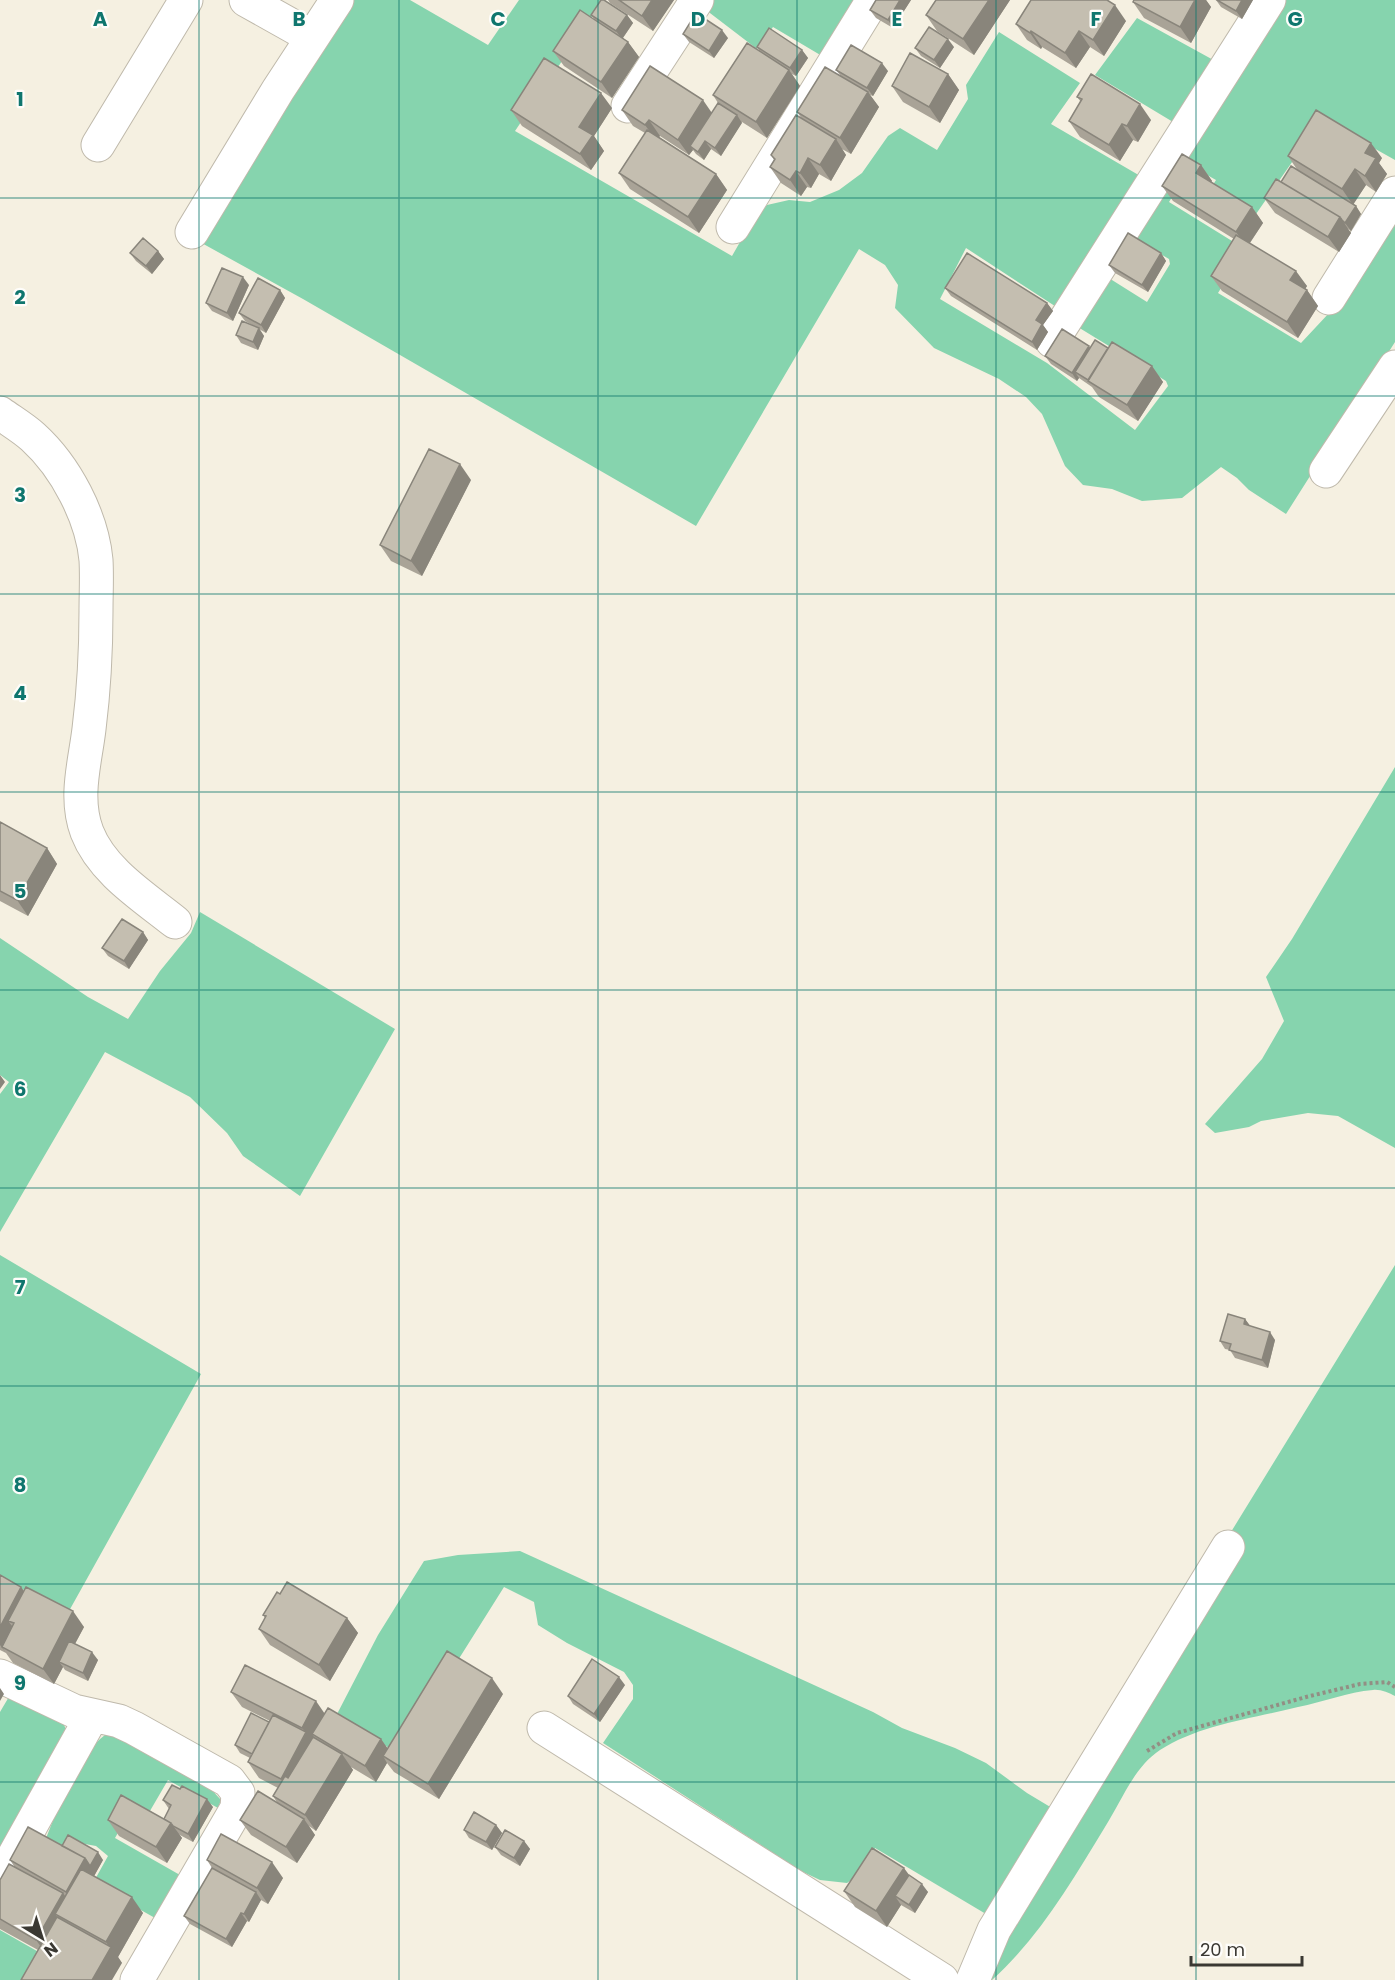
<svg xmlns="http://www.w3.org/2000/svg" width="1395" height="1980" font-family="Poppins,sans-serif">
  <rect width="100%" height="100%" fill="#f5f0e1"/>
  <path fill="#86d4ae" d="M 350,0 L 410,0 L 488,45 L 519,0 L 603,0 L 515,131 L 732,256 L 748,228 L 767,205 L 789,200 L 810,202 L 839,190 L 862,173 L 888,136 L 900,128 L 937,150 L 968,99 L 966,85 L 999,32 L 1080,83 L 1051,124 L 1142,177 L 1061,310 L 966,248 L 940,299 L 1047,363 L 1135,430 L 1168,386 L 1166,381 L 1073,324 L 1104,275 L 1147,302 L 1170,264 L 1169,259 L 1130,236 L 1281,0 L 1395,0 L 1395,160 L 1322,119 L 1256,214 L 1211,188 L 1216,180 L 1191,166 L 1169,202 L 1245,249 L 1218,293 L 1301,343 L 1330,312 L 1395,208 L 1395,342 L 1286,514 L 1249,490 L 1237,478 L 1221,467 L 1182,498 L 1142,501 L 1112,489 L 1083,485 L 1065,466 L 1042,414 L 1026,397 L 999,379 L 934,348 L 895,308 L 898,285 L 885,265 L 859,249 L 696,526 L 303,299 L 198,241 Z
    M 713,0 L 858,0 L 822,56 L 773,27 L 757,49 L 706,10 Z
    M 1137,18 L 1217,62 L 1178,125 L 1095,75 Z
    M 1395,767 L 1395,1148 L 1338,1116 L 1308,1113 L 1261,1121 L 1249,1127 L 1215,1133 L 1205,1124 L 1262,1059 L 1284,1021 L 1266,977 L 1292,939 Z
    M 200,912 L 395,1029 L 300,1196 L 243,1156 L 227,1133 L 190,1097 L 105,1052 L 0,1232 L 0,1094 L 9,1082 L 0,1075 L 0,938 L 88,997 L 128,1019 L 160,971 L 191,933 Z
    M 0,1255 L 201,1374 L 69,1611 L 9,1583 L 0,1598 Z
    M 1395,1265 L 1395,1696 C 1389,1693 1380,1689 1373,1690 C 1348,1692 1323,1702 1298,1707 C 1254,1718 1198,1725 1160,1750 C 1134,1767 1121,1802 1105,1827 C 1072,1881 1039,1938 992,1980 L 959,1980 L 991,1917 L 875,1848 L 870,1866 L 847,1883 L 820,1880 L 801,1871 L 603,1743 L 633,1699 L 633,1685 L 624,1672 L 567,1643 L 538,1625 L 534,1602 L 504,1587 L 399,1754 L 336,1716 L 378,1635 L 424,1561 L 458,1555 L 520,1551 L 873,1712 L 902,1728 L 955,1748 L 986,1763 L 1027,1793 L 1057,1811 L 1215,1558 Z
    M 10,1695 L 63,1722 L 66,1730 L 0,1852 L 0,1712 Z
    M 111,1731 L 210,1788 L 221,1800 L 218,1808 L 168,1780 L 147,1816 L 132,1808 L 115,1838 L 180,1875 L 155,1918 L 93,1883 L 108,1856 L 96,1846 L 85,1844 L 70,1839 L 65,1852 L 45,1841 C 58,1808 80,1748 111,1731 Z
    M 0,1930 L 51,1959 L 39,1980 L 0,1980 Z"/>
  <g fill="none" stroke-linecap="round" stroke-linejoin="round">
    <g stroke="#bfb9ab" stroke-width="35">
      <path id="minor" d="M 246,0 L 312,37
        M 628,106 L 697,0
        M 98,145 L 186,0
        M 733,227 L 873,0
        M 192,232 L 278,90 L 337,0
        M 1329,298 L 1395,193
        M 1052,341 L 1269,0
        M 0,413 C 11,421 23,428 33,437 C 66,467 92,517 96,560 C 97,577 96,594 96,611 C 96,650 94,689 89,729 C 85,763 74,797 87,832 C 102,871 144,897 175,922
        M 1326,471 L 1395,367
        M 0,1676 L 74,1711 L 119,1721 L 134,1728 L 229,1781 L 238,1793 L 237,1808 L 137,1980
        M 544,1728 L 942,1980
        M 0,1881 L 92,1716
        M 973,1980 L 994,1930 L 1228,1547"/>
    </g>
    <path stroke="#928f84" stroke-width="4" stroke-dasharray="3 3" stroke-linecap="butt" d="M 1147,1751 L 1177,1733 L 1306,1697 L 1360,1684 L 1387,1682 L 1395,1687"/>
    <use href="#minor" stroke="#fff" stroke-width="33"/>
  </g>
  <path fill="#a9a397" d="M 608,0 L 674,0 L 653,31 L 610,3 Z
    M 876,0 L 911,0 L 893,28 L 876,18 L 870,10 Z
    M 936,0 L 1010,0 L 974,55 L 937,31 L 926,15 Z
    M 1134,0 L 1206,0 L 1211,7 L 1191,43 L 1144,18 L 1133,2 Z
    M 1216,0 L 1253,0 L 1242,19 L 1221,7 Z
    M 591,15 L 627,15 L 633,23 L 623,38 L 628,42 L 639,57 L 612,98 L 564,66 L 553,51 L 595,20 Z
    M 1126,21 L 1104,56 L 1090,47 L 1076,68 L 1042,47 L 1041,49 L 1027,40 L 1016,24 Z
    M 683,34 L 728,38 L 714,58 L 689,42 Z
    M 757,47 L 802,50 L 808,58 L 796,76 L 792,74 L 800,86 L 767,138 L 742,122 L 721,156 L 711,149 L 704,160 L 696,154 L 693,150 L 689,155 L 660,136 L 659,137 L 716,174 L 727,190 L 699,233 L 630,189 L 619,173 L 645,133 L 633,126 L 622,110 L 712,113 L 718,103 L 713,95 L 759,50 Z
    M 954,47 L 940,68 L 921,56 L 915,48 Z
    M 836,70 L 888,71 L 873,96 L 870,95 L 879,107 L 851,154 L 842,149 L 846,155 L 831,181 L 819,174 L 811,188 L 807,187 L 801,196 L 781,183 L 770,167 L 774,160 L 771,155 L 802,119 L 797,112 L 840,75 Z
    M 948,74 L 959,90 L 940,123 L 903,102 L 892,86 Z
    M 1077,97 L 1151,120 L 1138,142 L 1133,140 L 1120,161 L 1080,137 L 1069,121 L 1081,102 Z
    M 612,108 L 594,136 L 604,151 L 591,170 L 522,126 L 511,110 Z
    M 1288,156 L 1382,158 L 1379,163 L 1387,174 L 1376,192 L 1366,185 L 1353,204 L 1356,206 L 1361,214 L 1351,231 L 1347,228 L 1351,233 L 1339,252 L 1275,213 L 1264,198 L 1281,182 L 1298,171 Z
    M 1201,165 L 1212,181 L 1211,182 L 1252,207 L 1263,223 L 1250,243 L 1307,286 L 1305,289 L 1307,290 L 1318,306 L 1298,338 L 1222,291 L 1211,276 L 1234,239 L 1173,201 L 1162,186 Z
    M 158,251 L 164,259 L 152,274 L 136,261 L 130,253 Z
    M 1161,253 L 1166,261 L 1148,292 L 1115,273 L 1109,265 Z
    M 249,285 L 233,321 L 212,311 L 206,303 Z
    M 945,288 L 1047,303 L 1053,311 L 1043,325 L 1048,332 L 1037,350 L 951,296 Z
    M 280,290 L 285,298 L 266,333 L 259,329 L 264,336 L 258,350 L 241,343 L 236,335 L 256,327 L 245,321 L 239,313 Z
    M 1090,348 L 1108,348 L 1152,366 L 1163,382 L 1138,421 L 1099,397 L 1092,387 L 1079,378 L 1077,381 L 1051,364 L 1045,356 Z
    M 471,480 L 422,576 L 391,561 L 380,545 Z
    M 0,822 L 47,848 L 57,864 L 28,916 L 0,901 Z
    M 143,932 L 148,940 L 129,969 L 108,956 L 102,948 Z
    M 1245,1319 L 1250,1326 L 1275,1340 L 1268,1368 L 1235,1358 L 1230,1350 L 1225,1349 L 1220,1341 Z
    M 0,1575 L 21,1587 L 24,1591 L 84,1627 L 75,1644 L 98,1660 L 88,1681 L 65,1670 L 63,1667 L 54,1684 L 13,1663 L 6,1653 L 0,1650 Z
    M 280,1594 L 347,1618 L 358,1633 L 330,1681 L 270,1645 L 259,1629 L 265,1618 L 263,1615 Z
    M 625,1685 L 600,1722 L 573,1704 L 568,1696 Z
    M 231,1692 L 324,1714 L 381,1739 L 388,1749 L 503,1694 L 439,1799 L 394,1772 L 387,1763 L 376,1782 L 351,1767 L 353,1770 L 316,1831 L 309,1826 L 315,1835 L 297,1863 L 251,1835 L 240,1820 L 278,1804 L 273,1796 L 278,1788 L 259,1778 L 248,1762 L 250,1758 L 240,1753 L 235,1745 L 270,1721 L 242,1707 Z
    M 163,1800 L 213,1807 L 193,1842 L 178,1834 L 182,1838 L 167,1863 L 119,1836 L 108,1820 L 164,1819 L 169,1809 Z
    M 496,1825 L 502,1833 L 492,1850 L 469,1838 L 464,1830 Z
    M 524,1841 L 530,1849 L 520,1866 L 501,1855 L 495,1847 Z
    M 62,1846 L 103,1860 L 94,1876 L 143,1913 L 118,1957 L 122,1963 L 38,1950 L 0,1929 L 0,1880 L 14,1866 L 10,1860 Z
    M 207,1860 L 283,1878 L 268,1904 L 261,1900 L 249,1922 L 247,1921 L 232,1947 L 190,1924 L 184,1916 L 212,1868 Z
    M 909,1875 L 928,1892 L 915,1913 L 901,1905 L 887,1927 L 855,1907 L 844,1891 Z"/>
  <path fill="#89857b" d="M 652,0 L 674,0 L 653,31 L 642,16 Z
    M 900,0 L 911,0 L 893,28 L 888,20 Z
    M 989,0 L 1010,0 L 974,55 L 963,39 Z
    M 1195,0 L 1206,0 L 1211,7 L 1191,43 L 1180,27 Z
    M 1242,0 L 1253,0 L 1242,19 L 1236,11 Z
    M 1115,5 L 1126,21 L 1104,56 L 1093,40 Z
    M 627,15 L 633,23 L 622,39 L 616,31 Z
    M 722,30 L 728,38 L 714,58 L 709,51 Z
    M 1031,31 L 1042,47 L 1041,49 L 1030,33 Z
    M 1079,31 L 1090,47 L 1076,68 L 1065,53 Z
    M 948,39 L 954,47 L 940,68 L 934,60 Z
    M 628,42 L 639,57 L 612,98 L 601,82 Z
    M 802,50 L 808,58 L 796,76 L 790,68 Z
    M 882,63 L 888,71 L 873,96 L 867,88 Z
    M 789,70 L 800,86 L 767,138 L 756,122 Z
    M 948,74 L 959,90 L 940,123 L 929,107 Z
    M 868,92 L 879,107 L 851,154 L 840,138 Z
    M 601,93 L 612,108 L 594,136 L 604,151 L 591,170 L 580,154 L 579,127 Z
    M 703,100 L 714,116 L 690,146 L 693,150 L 689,155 L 678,140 Z
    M 1140,104 L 1151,120 L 1138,142 L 1127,126 Z
    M 737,115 L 742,123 L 721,156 L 715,148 Z
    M 649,120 L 660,136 L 656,140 L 645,125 Z
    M 1122,124 L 1133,140 L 1120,161 L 1109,145 Z
    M 836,139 L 846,155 L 831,181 L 820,165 Z
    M 705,141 L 711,149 L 704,160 L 698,152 Z
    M 1371,143 L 1382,158 L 1379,163 L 1387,174 L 1376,192 L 1365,176 L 1365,153 Z
    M 808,158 L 819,174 L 811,188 L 800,173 Z
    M 1201,165 L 1212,181 L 1207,188 L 1196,173 Z
    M 1355,169 L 1366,185 L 1353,205 L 1342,189 Z
    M 796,171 L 807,187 L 801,196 L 790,180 Z
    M 716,174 L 727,190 L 699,233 L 688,217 Z
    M 1356,206 L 1361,214 L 1351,231 L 1345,223 Z
    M 1252,207 L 1263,223 L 1247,247 L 1236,232 Z
    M 1340,217 L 1351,233 L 1339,252 L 1328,237 Z
    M 158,251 L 164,259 L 152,274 L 146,266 Z
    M 1161,253 L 1166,261 L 1148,292 L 1142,285 Z
    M 1296,271 L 1307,286 L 1301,296 L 1290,280 Z
    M 243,277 L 249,285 L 233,321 L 227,313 Z
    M 280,290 L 285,298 L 266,333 L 261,325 Z
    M 1307,290 L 1318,306 L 1298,338 L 1287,322 Z
    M 1047,303 L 1053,311 L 1043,325 L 1048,332 L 1037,350 L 1032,342 L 1036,320 Z
    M 259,328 L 264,336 L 258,350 L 253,342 Z
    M 1089,346 L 1094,354 L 1075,372 L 1079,378 L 1077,381 L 1072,373 Z
    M 1152,366 L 1163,382 L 1138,421 L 1127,405 Z
    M 460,464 L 471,480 L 422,576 L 411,561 Z
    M 47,848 L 57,864 L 28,916 L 17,900 Z
    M 143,932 L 148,940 L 129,969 L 124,961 Z
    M 0,1075 L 5,1082 L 0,1089 Z
    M 1245,1319 L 1251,1327 L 1244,1324 Z
    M 1270,1332 L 1275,1340 L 1268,1368 L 1262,1360 Z
    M 21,1587 L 32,1603 L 14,1623 L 8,1621 L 17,1632 L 2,1647 L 6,1653 L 0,1645 L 0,1627 Z
    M 73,1611 L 84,1627 L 64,1664 L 59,1662 L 63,1667 L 54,1684 L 43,1669 Z
    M 347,1618 L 358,1633 L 330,1681 L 319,1665 Z
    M 92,1652 L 98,1660 L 88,1681 L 83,1673 Z
    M 619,1677 L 625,1685 L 600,1722 L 594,1714 Z
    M 492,1678 L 503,1694 L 439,1799 L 428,1784 Z
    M 0,1688 L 4,1694 L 0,1701 Z
    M 316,1701 L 327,1717 L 312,1734 L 315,1739 L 292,1795 L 281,1779 L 306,1733 L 302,1728 Z
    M 381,1739 L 392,1755 L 383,1756 L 387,1763 L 376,1782 L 365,1766 Z
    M 342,1754 L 353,1770 L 316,1831 L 305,1815 Z
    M 207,1799 L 213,1807 L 193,1842 L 188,1834 Z
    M 304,1819 L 315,1835 L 297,1863 L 286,1847 Z
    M 171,1823 L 182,1838 L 167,1863 L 156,1847 Z
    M 496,1825 L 502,1833 L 492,1850 L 486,1842 Z
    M 524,1841 L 530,1849 L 520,1866 L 514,1858 Z
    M 98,1852 L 103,1860 L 77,1907 L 66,1892 L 85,1858 Z
    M 272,1862 L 283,1878 L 268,1904 L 257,1888 Z
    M 904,1868 L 915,1883 L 895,1896 L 901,1905 L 887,1927 L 876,1911 Z
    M 922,1884 L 928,1892 L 915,1913 L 909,1905 Z
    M 256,1892 L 261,1900 L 249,1922 L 244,1914 Z
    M 63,1893 L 74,1909 L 55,1914 L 64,1926 L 47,1955 L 36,1940 Z
    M 132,1897 L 143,1913 L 118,1957 L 122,1963 L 112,1980 L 92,1980 L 110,1948 L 106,1942 Z
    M 241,1913 L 247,1921 L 232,1947 L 226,1939 Z"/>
  <path fill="#c4beb0" stroke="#89857b" stroke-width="1.5" d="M 601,0 L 604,0 L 627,15 L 616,31 L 591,15 Z
    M 619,0 L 652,0 L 642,16 Z
    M 876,0 L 900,0 L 888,20 L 870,10 Z
    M 936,0 L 989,0 L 963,39 L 926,15 Z
    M 1031,0 L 1107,0 L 1115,5 L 1093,40 L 1079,31 L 1065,53 L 1031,31 L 1030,33 L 1016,24 Z
    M 1134,0 L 1195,0 L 1180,27 L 1133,2 Z
    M 1217,0 L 1242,0 L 1236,11 Z
    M 580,10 L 628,42 L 601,82 L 553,51 Z
    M 696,13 L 722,30 L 709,51 L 683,34 Z
    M 929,27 L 948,39 L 934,60 L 915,48 Z
    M 769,28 L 802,50 L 790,68 L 757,47 Z
    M 747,43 L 789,70 L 756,122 L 713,95 Z
    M 851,45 L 882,63 L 867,88 L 836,70 Z
    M 910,53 L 948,74 L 929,107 L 892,86 Z
    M 544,58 L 601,93 L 579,127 L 593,135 L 580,154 L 511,110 Z
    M 650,66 L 703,100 L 678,140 L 649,120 L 645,125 L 622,110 Z
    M 825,67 L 868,92 L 840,138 L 797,112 Z
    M 1091,74 L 1140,104 L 1127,126 L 1122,124 L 1109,145 L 1069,121 L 1082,99 L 1077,97 Z
    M 718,103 L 737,115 L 715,148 L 705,141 L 698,152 L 690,146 Z
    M 1316,110 L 1371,143 L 1365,153 L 1376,158 L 1365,176 L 1355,169 L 1342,189 L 1288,156 Z
    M 796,115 L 836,139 L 820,165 L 808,158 L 800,173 L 796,171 L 790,180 L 770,167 L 775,159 L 771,155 Z
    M 647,130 L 716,174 L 688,217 L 619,173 Z
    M 1182,154 L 1201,165 L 1196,173 L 1252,207 L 1236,232 L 1162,186 Z
    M 1291,166 L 1356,206 L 1345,223 L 1342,220 L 1340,217 L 1281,182 Z
    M 1276,179 L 1340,217 L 1328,237 L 1264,198 Z
    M 1128,233 L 1161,253 L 1142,285 L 1109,265 Z
    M 1236,235 L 1296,271 L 1290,280 L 1307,290 L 1287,322 L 1211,276 Z
    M 143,238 L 158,251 L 146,266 L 130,253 Z
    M 967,253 L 1047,303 L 1036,320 L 1042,324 L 1032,342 L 945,288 Z
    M 222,268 L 243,277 L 227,313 L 206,303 Z
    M 258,278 L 280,290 L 261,325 L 239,313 Z
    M 242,321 L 259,328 L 253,342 L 236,335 Z
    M 1062,329 L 1089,346 L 1072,373 L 1045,356 Z
    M 1095,340 L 1108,348 L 1088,380 L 1075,372 Z
    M 1112,342 L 1152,366 L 1127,405 L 1088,381 Z
    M 429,449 L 460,464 L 411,561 L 380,545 Z
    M 0,822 L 47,848 L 17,900 L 0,891 Z
    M 122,919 L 143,932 L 124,961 L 102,948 Z
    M 1228,1314 L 1245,1319 L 1244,1324 L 1270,1332 L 1262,1360 L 1229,1350 L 1231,1344 L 1220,1341 Z
    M 0,1575 L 21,1587 L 0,1627 Z
    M 287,1582 L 347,1618 L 319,1665 L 259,1629 L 266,1616 L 263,1615 L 277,1592 L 280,1594 Z
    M 26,1587 L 73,1611 L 43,1669 L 2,1647 L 14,1623 L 8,1621 Z
    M 69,1641 L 92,1652 L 83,1673 L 59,1662 Z
    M 447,1651 L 492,1678 L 428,1784 L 383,1756 Z
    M 592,1659 L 619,1677 L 594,1714 L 568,1696 Z
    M 245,1665 L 316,1701 L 302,1728 L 231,1692 Z
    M 328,1708 L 381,1739 L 365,1766 L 312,1734 Z
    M 251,1713 L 269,1722 L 252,1754 L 235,1745 Z
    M 273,1715 L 306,1732 L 281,1779 L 248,1762 Z
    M 313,1737 L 342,1754 L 305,1815 L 273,1796 L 285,1776 L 288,1778 Z
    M 172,1785 L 180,1789 L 182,1786 L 207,1799 L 188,1834 L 173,1826 L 171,1823 L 164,1819 L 171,1805 L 163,1800 Z
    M 258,1791 L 304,1819 L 286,1847 L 240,1820 Z
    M 121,1795 L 171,1823 L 156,1847 L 108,1820 Z
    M 474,1812 L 496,1825 L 486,1842 L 464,1830 Z
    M 28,1827 L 85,1858 L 66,1892 L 10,1860 Z
    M 505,1830 L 524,1841 L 514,1858 L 495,1847 Z
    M 221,1834 L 272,1862 L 257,1888 L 207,1860 Z
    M 68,1835 L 98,1852 L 90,1866 L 85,1858 L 62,1846 Z
    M 872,1848 L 904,1868 L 876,1911 L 844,1891 Z
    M 9,1864 L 63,1893 L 36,1940 L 0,1919 L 0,1880 Z
    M 212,1868 L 256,1892 L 244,1914 L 241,1913 L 226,1939 L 184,1916 Z
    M 81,1869 L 132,1897 L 106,1942 L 55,1914 Z
    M 909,1875 L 922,1884 L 909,1905 L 895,1896 Z
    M 57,1917 L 111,1947 L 92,1980 L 21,1980 Z"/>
  <path fill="none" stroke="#0f766e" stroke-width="1.5" stroke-opacity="0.55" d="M 199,0 L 199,1980M 399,0 L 399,1980M 598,0 L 598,1980M 797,0 L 797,1980M 996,0 L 996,1980M 1196,0 L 1196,1980M 0,198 L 1395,198M 0,396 L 1395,396M 0,594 L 1395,594M 0,792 L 1395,792M 0,990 L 1395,990M 0,1188 L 1395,1188M 0,1386 L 1395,1386M 0,1584 L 1395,1584M 0,1782 L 1395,1782"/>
  <g font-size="20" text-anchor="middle" font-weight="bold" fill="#0f766e" stroke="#fefdfa" stroke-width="4.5" stroke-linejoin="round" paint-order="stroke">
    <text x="100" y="26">A</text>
    <text x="299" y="26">B</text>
    <text x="498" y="26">C</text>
    <text x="698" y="26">D</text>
    <text x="897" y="26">E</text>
    <text x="1096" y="26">F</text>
    <text x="1295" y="26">G</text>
    <text x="20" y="106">1</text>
    <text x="20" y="304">2</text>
    <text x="20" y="502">3</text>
    <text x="20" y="700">4</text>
    <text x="20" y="898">5</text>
    <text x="20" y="1096">6</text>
    <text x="20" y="1294">7</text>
    <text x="20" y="1492">8</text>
    <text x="20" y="1690">9</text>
  </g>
  <g transform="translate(42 1938) rotate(142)" stroke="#fefdfa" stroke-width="4.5" paint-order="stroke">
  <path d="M0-4.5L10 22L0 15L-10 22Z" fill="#3a3832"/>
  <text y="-9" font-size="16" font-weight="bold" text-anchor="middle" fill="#3a3832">N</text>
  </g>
  <path d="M1191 1956v9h111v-9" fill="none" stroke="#3a3832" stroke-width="3"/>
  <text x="1200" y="1956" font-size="18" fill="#3a3832" stroke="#fefdfa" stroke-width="4.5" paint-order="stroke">20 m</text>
</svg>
